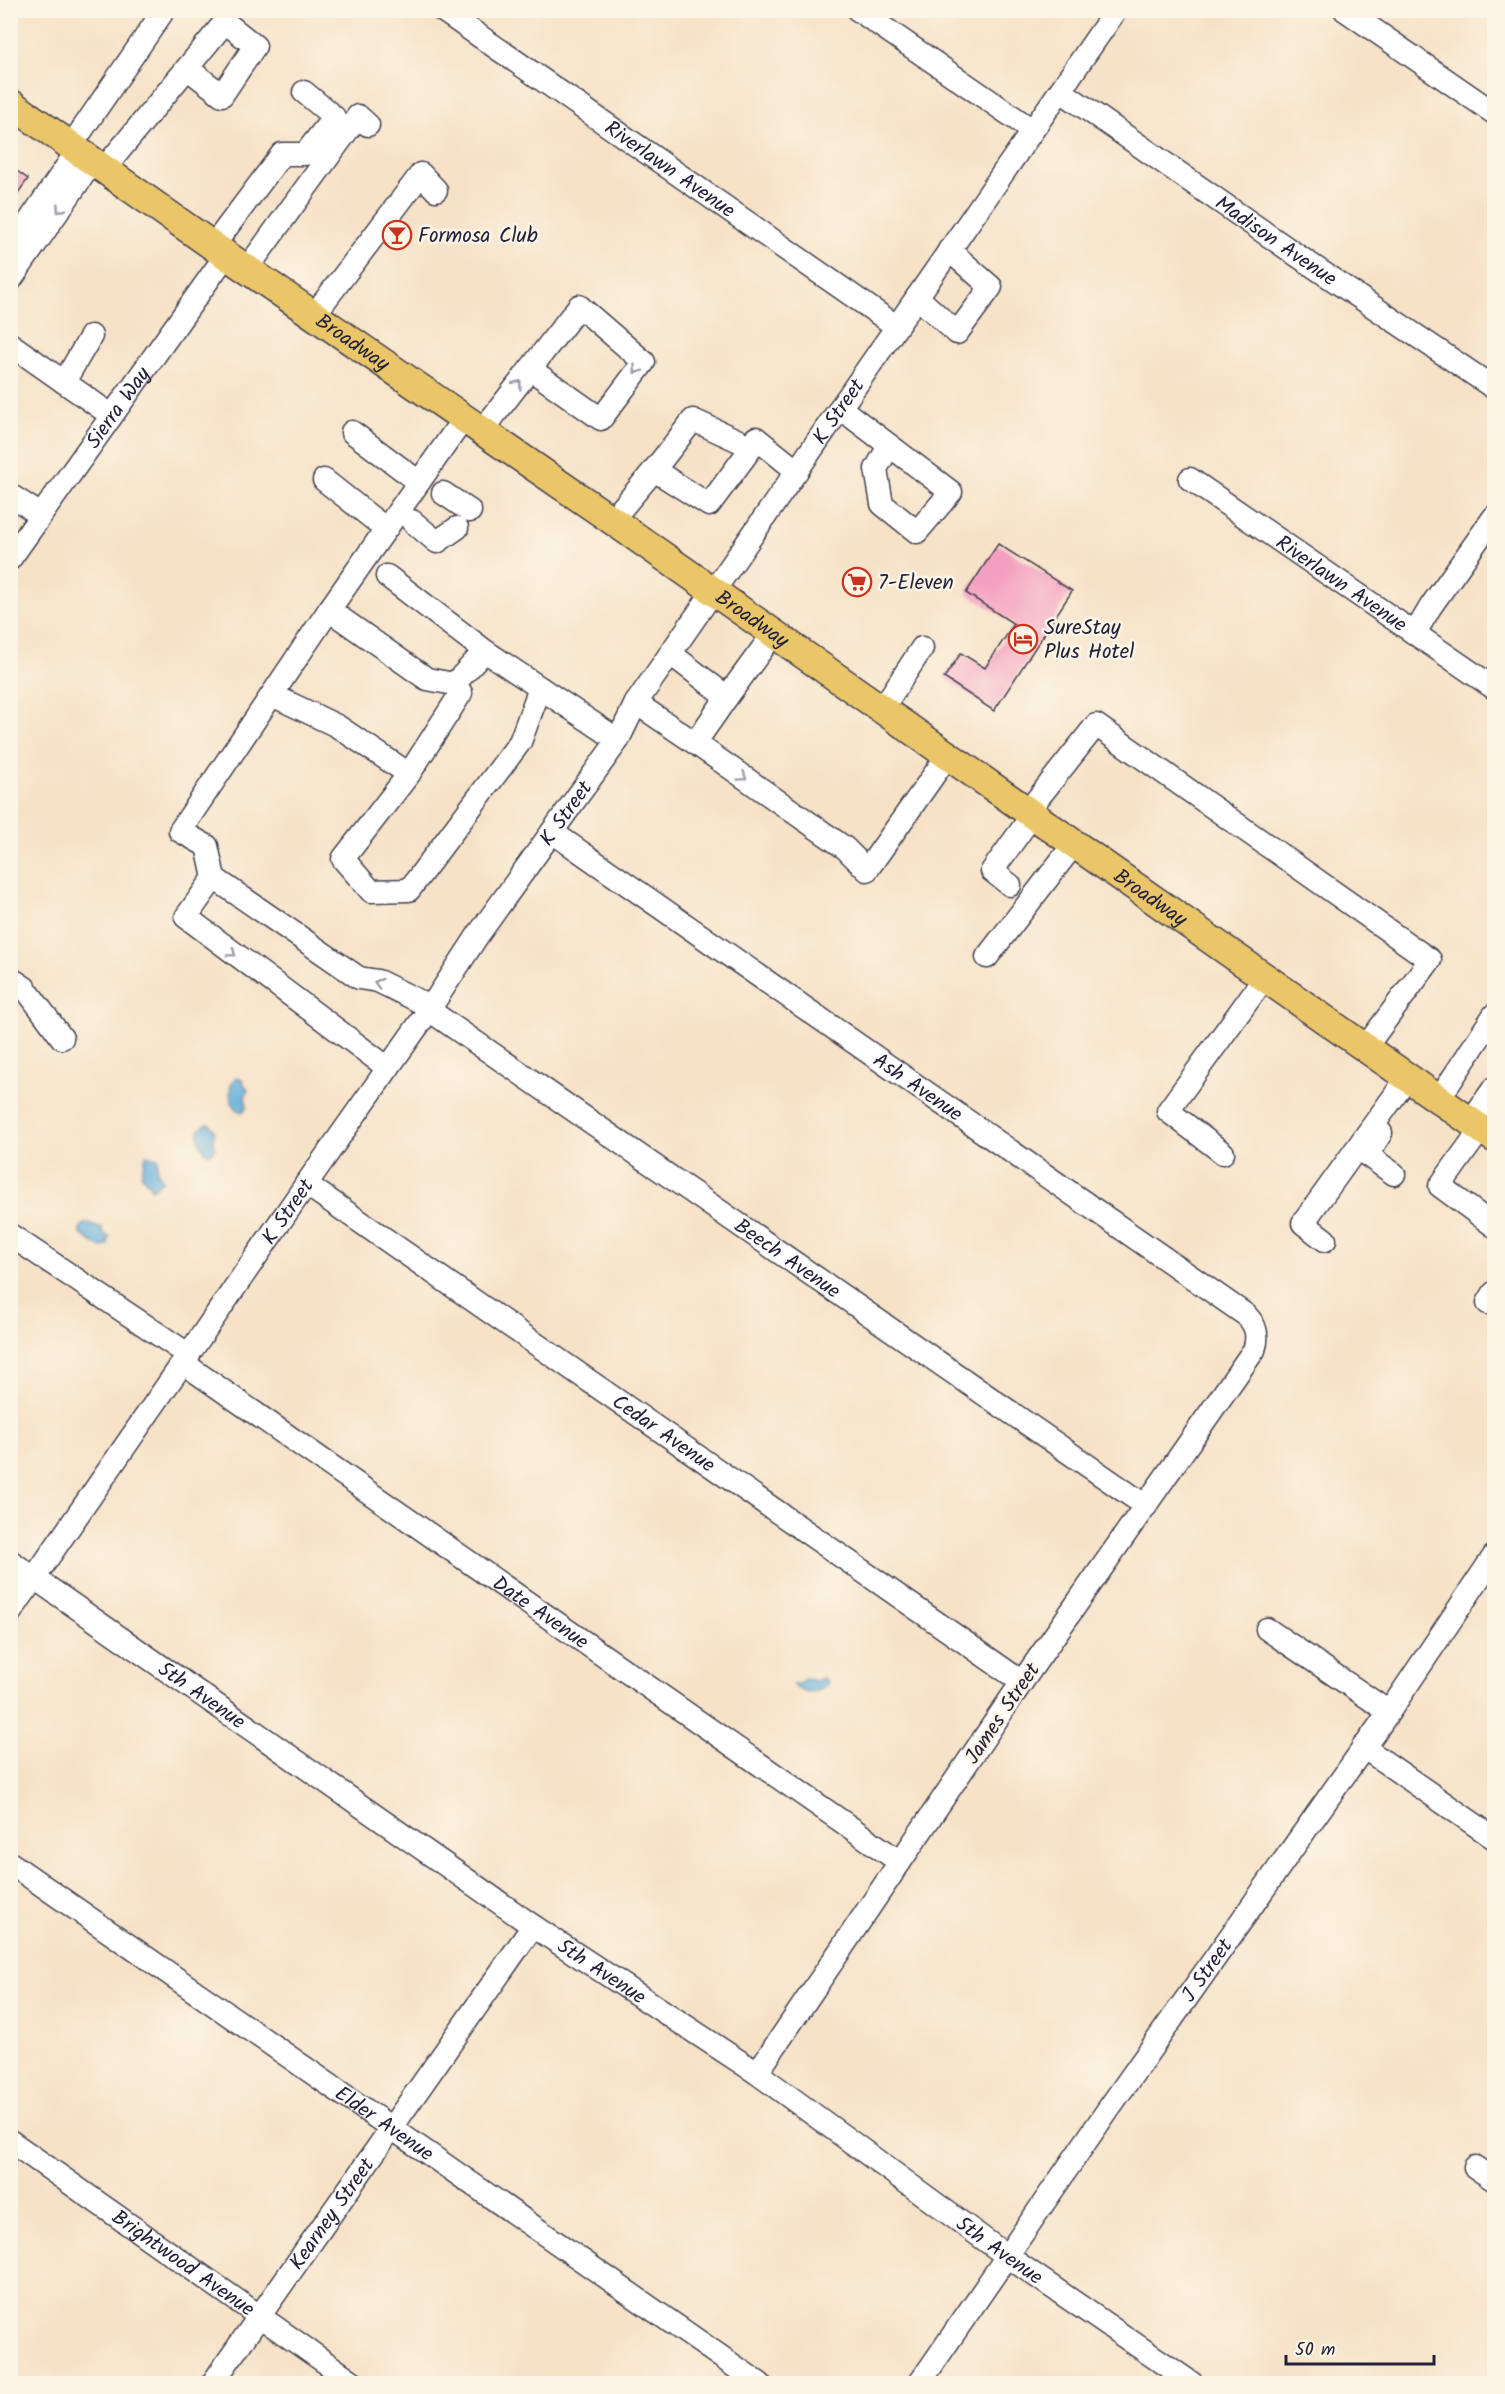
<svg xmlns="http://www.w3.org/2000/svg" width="1505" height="2394" font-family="Kalam,sans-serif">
  <rect width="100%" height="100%" fill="#fcf5e5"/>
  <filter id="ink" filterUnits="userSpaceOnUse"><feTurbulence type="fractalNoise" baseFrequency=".0167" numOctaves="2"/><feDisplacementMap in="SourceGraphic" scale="12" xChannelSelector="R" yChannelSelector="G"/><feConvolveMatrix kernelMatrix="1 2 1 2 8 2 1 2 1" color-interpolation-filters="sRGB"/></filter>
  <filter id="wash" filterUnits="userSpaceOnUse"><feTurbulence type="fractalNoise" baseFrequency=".008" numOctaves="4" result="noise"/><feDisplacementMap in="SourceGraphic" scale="24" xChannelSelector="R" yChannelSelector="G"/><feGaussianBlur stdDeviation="1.35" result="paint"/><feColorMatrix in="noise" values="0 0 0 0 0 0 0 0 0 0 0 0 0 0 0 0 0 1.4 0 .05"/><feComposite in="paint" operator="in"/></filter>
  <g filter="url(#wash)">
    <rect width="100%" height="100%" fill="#f6e2c7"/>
    <path fill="#62aedb" stroke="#42688b" stroke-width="1.5" d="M 236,1077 L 241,1079 L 248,1090 L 245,1097 L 247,1107 L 242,1112 C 228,1106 227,1087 236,1077 Z
      M 206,1124 L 210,1124 L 215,1131 L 213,1139 L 216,1148 L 209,1154 C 200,1149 198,1138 199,1129 Z
      M 146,1155 L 158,1158 L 157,1170 L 163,1181 L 152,1189 L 141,1174 Z
      M 89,1223 L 95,1227 L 102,1227 L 102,1232 L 109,1237 L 108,1245 L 101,1248 L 80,1234 L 80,1228 L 84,1224 Z
      M 823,1678 L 827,1682 L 826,1686 C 814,1695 800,1694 792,1684 L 798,1684 L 805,1679 L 816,1681 Z"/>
    <g id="blocks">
      <path fill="#f49fc0" d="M 10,166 L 28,179 L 10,204 Z
        M 998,544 L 1072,591 L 994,711 L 944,678 L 961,653 L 985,668 L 1014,624 L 966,593 Z"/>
    </g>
  </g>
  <g filter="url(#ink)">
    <use href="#blocks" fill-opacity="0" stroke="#423f50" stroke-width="1.5"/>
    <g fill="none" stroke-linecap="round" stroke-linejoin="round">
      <g stroke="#423f50" stroke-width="25">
        <g id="minor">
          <path id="s1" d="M 442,10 L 896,326"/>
          <path d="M 858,10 L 1032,130"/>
          <path d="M 1345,10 L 1494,113"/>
          <path id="s2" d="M 1061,91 L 1298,256 L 1494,388"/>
          <path d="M 71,146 L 164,10"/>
          <path d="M 104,169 L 225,22 L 255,46 L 222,95 L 187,68"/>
          <path d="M 213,246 L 282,154 L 305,154 L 334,117 L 304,92"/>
          <path d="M 10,249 L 78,150"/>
          <path d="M 247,269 L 358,116 L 368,125"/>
          <path d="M 10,281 L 93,161"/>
          <path d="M 917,297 L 957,333 L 991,287 L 949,250"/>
          <path d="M 314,315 L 421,174 L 436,190"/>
          <path d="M 10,344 L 111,415"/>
          <path d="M 64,382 L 91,336"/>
          <path d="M 840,408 L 951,492 L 917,532 L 882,504 L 876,469 L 889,446"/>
          <path d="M 464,418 L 329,610 L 427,679 L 454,684 L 485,651"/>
          <path d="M 482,431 L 579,306 L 644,362 L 601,419 L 530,369"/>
          <path d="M 352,432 L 419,482"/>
          <path d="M 654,470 L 693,420 L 752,447"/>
          <path id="s3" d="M 1190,479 L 1494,688"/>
          <path d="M 324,480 L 386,529"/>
          <path d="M 443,493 L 470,511"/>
          <path d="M 10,495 L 41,515"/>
          <path d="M 612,520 L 654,470 L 709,505 L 752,447 L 756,438 L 797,471"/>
          <path d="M 412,521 L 437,542 L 457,528"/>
          <path id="s4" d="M 10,559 L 226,255"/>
          <path d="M 387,576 L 485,651 L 618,740"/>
          <path d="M 329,610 L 180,831 L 207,846 L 214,878 L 186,917 L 388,1068"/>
          <path d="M 1415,633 L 1431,606 L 1494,517"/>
          <path d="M 671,654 L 727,697 L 774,633"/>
          <path d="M 272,695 L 337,726 L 409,774 L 461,693 L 454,684"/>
          <path d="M 636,703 L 695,743 L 727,697"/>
          <path d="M 882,709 L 922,648"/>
          <path d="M 695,743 L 845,848 L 867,870 L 948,755"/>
          <path d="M 409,774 L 343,859 L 371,891 L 409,890 L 520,742 L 540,688"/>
          <path d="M 1028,811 L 1096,725 L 1430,960 L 1365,1048"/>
          <path id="s5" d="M 552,832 L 1246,1315 C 1256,1325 1259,1336 1254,1350 L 1022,1682 L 757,2073"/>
          <path d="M 214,878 L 359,978 L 378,981 L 431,1007"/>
          <path d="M 1010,885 L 992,871 L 1033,814"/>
          <path d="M 987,957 L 1074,844"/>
          <path d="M 10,978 L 25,988 L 62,1038"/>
          <path id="s6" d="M 429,1010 L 1146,1506"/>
          <path d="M 1439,1099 L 1494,1015"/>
          <path d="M 1471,1121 L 1494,1088"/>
          <path d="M 1481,1129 L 1440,1186 L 1494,1226"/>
          <path d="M 1381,1133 L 1367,1155 L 1394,1174"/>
          <path d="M 1223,1153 L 1168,1111 L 1265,977"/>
          <path id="s7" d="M 306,1184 L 1022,1682"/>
          <path d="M 10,1235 L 189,1355"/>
          <path d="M 1325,1240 L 1303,1223 L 1408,1077"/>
          <path d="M 1488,1303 L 1494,1293"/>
          <path id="s8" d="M 183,1363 L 900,1862"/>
          <path id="s9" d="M 10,1561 L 533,1926 L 757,2073 L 1007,2256 L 1193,2384"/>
          <path id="s10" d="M 10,1613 L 309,1180 L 429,1010 L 478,935 L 618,740 L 636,703 L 1116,10"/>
          <path d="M 1267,1629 L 1389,1712"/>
          <path d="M 1363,1747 L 1494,1838"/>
          <path id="s11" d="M 10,1863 L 760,2384"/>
          <path id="s12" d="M 10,2141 L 356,2384"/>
          <path d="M 1475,2167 L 1494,2180"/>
          <path id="s13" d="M 212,2384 L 533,1926"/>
          <path id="s14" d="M 919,2384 L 1109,2108 L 1389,1712 L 1494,1556"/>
        </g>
      </g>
      <g stroke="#423f50" stroke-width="31">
        <g id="major">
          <path id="s15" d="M 10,103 L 213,246 L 606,516 L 1494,1138"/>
        </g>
      </g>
      <use href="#minor" stroke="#fff" stroke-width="22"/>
      <use href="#major" stroke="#ebc669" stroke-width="28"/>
    </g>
    <defs><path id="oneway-chevron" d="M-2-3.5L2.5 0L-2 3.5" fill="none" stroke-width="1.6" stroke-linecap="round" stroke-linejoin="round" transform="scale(1.5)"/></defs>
    <g stroke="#9c9ca7">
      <use href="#oneway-chevron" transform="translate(60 209) rotate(125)"/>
      <use href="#oneway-chevron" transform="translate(637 370) rotate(125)"/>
      <use href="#oneway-chevron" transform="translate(518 384) rotate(-52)"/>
      <use href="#oneway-chevron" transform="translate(743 777) rotate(35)"/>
      <use href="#oneway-chevron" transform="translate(232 953) rotate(37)"/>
      <use href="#oneway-chevron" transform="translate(378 983) rotate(-163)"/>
    </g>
  </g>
  <defs>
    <g id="bar-ring" transform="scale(1.5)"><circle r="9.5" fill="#fcf5e5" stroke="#c8321e" stroke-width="1.5"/><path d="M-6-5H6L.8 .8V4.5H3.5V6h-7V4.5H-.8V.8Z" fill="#c8321e"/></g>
    <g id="supermarket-ring" transform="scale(1.5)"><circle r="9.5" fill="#fcf5e5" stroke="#c8321e" stroke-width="1.5"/><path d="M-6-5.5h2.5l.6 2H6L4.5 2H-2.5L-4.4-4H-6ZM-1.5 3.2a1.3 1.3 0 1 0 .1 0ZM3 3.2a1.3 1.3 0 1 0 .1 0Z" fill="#c8321e"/></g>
    <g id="hotel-ring" transform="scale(1.5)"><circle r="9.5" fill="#fcf5e5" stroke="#c8321e" stroke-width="1.5"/><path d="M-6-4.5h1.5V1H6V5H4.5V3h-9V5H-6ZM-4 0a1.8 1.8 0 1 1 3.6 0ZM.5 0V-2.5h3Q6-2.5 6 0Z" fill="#c8321e"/></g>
  </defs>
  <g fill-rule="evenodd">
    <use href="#bar-ring" x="397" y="235"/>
    <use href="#supermarket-ring" x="857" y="582"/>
    <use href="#hotel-ring" x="1023" y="639"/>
  </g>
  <g text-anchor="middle" stroke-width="5" stroke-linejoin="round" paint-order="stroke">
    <g font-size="21" fill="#22223b" stroke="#fcf5e5">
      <text dy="7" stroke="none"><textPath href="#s1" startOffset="278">Riverlawn Avenue</textPath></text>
      <text dy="7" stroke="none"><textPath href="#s2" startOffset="262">Madison Avenue</textPath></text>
      <text dy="7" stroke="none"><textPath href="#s15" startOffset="418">Broadway</textPath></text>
      <text dy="7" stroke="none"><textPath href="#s4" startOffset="186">Sierra Way</textPath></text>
      <text dy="7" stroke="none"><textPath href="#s10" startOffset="1460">K Street</textPath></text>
      <text dy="7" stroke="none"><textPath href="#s3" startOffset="184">Riverlawn Avenue</textPath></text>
      <text dy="7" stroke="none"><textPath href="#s15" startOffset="904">Broadway</textPath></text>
      <text dy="7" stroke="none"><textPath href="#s10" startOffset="974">K Street</textPath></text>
      <text dy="7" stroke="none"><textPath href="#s15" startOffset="1390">Broadway</textPath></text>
      <text dy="7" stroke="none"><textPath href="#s5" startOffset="446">Ash Avenue</textPath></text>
      <text dy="7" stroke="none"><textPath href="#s10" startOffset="488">K Street</textPath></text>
      <text dy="7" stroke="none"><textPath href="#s6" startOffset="436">Beech Avenue</textPath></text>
      <text dy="7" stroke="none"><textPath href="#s7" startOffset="436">Cedar Avenue</textPath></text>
      <text dy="7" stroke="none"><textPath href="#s8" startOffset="436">Date Avenue</textPath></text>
      <text dy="7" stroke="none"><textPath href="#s9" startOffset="234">5th Avenue</textPath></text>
      <text transform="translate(1002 1713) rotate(-56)" y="7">James Street</text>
      <text dy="7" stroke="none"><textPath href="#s14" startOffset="504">J Street</textPath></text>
      <text dy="7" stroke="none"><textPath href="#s9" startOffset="720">5th Avenue</textPath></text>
      <text dy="7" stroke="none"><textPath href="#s11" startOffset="456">Elder Avenue</textPath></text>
      <text dy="7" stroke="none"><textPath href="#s13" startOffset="208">Kearney Street</textPath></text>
      <text dy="7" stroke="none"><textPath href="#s9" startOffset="1206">5th Avenue</textPath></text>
      <text dy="7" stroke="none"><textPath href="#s12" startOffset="212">Brightwood Avenue</textPath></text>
    </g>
    <g font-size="21" fill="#22223b" stroke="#fcf5e5" text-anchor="start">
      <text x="418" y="242">Formosa Club</text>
      <text x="878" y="589">7-Eleven</text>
      <text x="1044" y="634">SureStay<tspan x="1044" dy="24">Plus Hotel</tspan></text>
    </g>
  </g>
  <rect width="1505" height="2394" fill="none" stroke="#fcf5e5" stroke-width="36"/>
  <path d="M1286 2355v9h148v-9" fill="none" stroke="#22223b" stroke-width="3"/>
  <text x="1295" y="2355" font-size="18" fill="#22223b" stroke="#fcf5e5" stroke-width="4.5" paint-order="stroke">50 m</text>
</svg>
